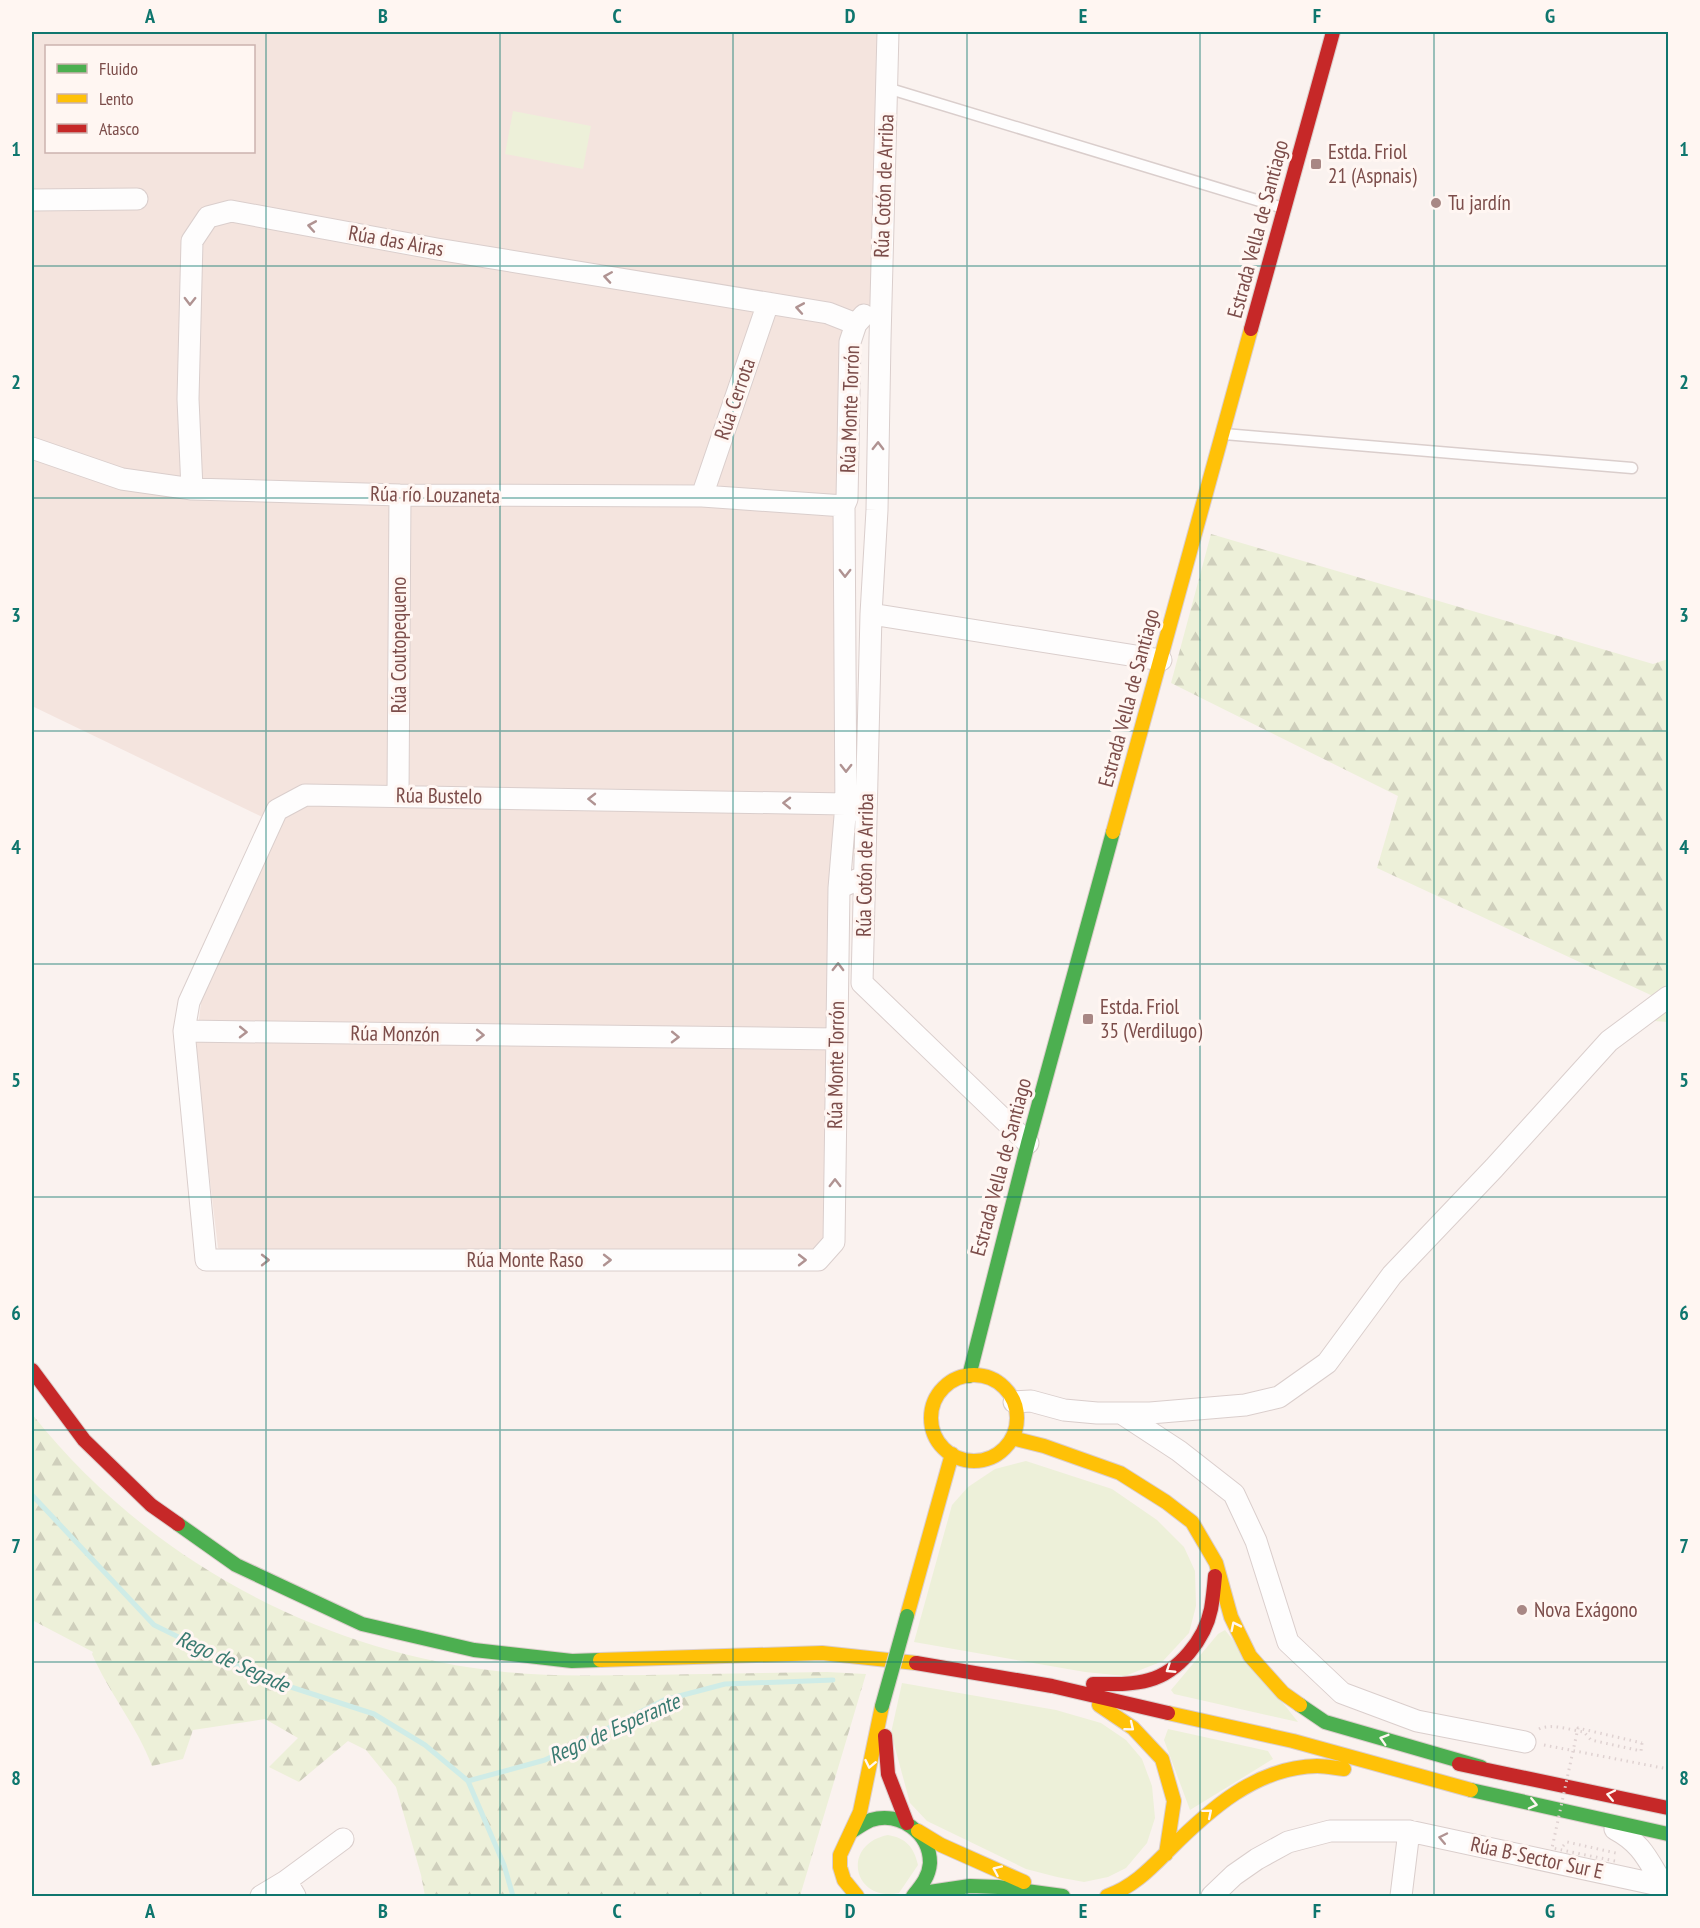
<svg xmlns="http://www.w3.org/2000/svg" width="1700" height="1928" font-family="'PT Sans Narrow',sans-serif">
  <defs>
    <pattern id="forest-firs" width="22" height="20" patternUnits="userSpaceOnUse" patternTransform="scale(1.5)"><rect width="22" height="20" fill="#edf0d9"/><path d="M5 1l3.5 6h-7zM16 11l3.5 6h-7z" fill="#cfcfbc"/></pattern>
  </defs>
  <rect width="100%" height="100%" fill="#faf2ef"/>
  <path fill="#f4e4de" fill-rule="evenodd" d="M 32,32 L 878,32 L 875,298 L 842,336 L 837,483 L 835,794 L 826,1238 L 811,1251 L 237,1255 L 218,1248 L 195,1054 L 201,1002 L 279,825 L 32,706 ZM 46,46 L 254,46 L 254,152 L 46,152 Z"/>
  <path fill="#edf0d9" d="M 513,111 L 591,126 L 583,169 L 505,154 Z
    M 1026,1461 L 1112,1489 L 1157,1520 L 1184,1547 L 1195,1571 L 1196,1606 L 1189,1633 L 1163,1661 L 1125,1676 L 1085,1672 L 914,1642 L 952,1505 L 968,1487 L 995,1469 Z
    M 1225,1630 L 1298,1722 L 1174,1694 L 1171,1690 L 1218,1634 Z
    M 902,1683 L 1056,1710 L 1101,1723 L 1126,1740 L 1142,1759 L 1152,1786 L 1155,1818 L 1147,1843 L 1126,1868 L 1108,1877 L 1084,1882 L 1057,1877 L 1026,1869 L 927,1821 L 910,1803 L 891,1733 Z
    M 1168,1729 L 1268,1751 L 1273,1759 L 1190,1810 L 1164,1740 Z
    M 888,1835 C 906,1838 914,1847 918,1865 L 899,1893 C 852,1902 841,1844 888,1835 Z"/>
  <path fill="url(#forest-firs)" d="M 1211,534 L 1653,664 L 1668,659 L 1668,1022 L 1641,1020 L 1655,997 L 1377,868 L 1398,796 L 1171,683 Z
    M 32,1414 C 147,1559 320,1653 505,1672 C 551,1677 598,1675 645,1675 C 706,1674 766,1673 827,1672 L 866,1674 L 800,1896 L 425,1896 L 421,1875 L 396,1787 L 366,1750 L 348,1741 L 299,1782 L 269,1767 L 298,1738 L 265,1719 L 193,1730 L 183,1759 L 152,1766 C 137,1726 109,1693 92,1654 L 93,1652 L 32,1620 Z"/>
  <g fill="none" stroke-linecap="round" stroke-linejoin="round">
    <path stroke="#cfece7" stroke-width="5" d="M 32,1495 L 154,1625 L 260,1677 L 374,1714 L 425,1745 L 468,1781 L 504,1865 L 513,1896
      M 468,1781 L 545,1760 L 664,1700 L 725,1684 L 833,1680"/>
    <g stroke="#dacecc" stroke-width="13">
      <path id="lane" d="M 887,88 L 1283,208
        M 1224,434 L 1632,468"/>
    </g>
    <g stroke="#dacecc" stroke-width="23">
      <path id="street" d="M 888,32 L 880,340 L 877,510 L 871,614 L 862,983 L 1028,1143
        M 32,200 L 137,199
        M 32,448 L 122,479 L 192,489 L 400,495 L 702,496 L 844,506
        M 192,489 L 188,399 L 192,241 L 208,217 L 231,211 L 437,249 L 828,313 L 856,324
        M 702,496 L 768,303
        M 871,614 L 1161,660
        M 398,795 L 400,495
        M 846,816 L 844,506 L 847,499 L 850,342 L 856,324 L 864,315
        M 839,888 L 846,804 L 305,795 L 277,810 L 189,1002 L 184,1031 L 206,1260 L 818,1260 L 834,1242 L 839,888 L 865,876
        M 184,1031 L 836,1039
        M 1014,1402 L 1031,1401 L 1064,1410 L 1097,1413 L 1150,1413 L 1245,1405 L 1279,1397 L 1327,1363 L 1392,1275 L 1494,1168 L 1609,1041 L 1668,997
        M 1121,1413 L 1179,1451 L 1234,1494 L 1256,1541 L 1288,1642 L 1342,1693 L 1417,1721 L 1525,1742
        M 1615,1829 C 1643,1844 1648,1861 1664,1886
        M 261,1896 L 286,1881
        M 295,1896 L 286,1881 L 343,1839
        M 1212,1896 L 1234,1875 L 1257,1859 L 1288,1842 L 1330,1831 L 1409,1831 L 1668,1887
        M 1401,1896 L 1409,1831"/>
    </g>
    <g stroke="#dbcecc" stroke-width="16">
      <path id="fast" d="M 969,1376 L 1028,1143 L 1113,832
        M 178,1524 L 236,1565 L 362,1624 L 474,1650 L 572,1661 L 600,1660
        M 1300,1705 L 1325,1722 L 1481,1767
        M 1471,1790 L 1668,1834
        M 851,1832 C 857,1828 864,1823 871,1820 C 900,1811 930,1833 930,1863 C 929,1877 921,1886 913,1896
        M 916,1894 L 970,1886 L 998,1887 L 1063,1896"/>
    </g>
    <g stroke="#dbcecc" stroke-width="16">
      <path id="slow" d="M 1113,832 L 1251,329
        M931 1418a43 43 0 1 1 86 0a43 43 0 1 1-86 0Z
        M 1012,1438 L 1044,1446 L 1120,1473 L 1166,1502 L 1192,1522 L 1216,1563 L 1231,1617 L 1250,1656 L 1283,1693 L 1300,1705
        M 907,1616 L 952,1454
        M 600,1660 L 822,1653 L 916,1663
        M 1099,1705 L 1133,1728 L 1162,1759 L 1174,1801 L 1166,1854
        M 1168,1713 L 1293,1741 L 1471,1790
        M 918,1831 L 941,1845 L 1024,1882
        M 857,1896 L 844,1880 L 840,1867 L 840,1855 L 860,1812 L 882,1706
        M 1107,1896 C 1133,1887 1150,1869 1169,1850 C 1209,1810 1256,1767 1317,1766 C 1326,1766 1335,1768 1344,1769"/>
    </g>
    <g stroke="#dbcecc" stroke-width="16">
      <path id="jam" d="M 1251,329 L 1333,32
        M 32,1370 L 84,1440 L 151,1505 L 178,1524
        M 916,1663 L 1052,1686 L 1168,1713
        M 1093,1684 C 1112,1684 1131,1685 1149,1680 C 1179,1672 1205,1639 1211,1609 C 1213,1598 1214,1587 1215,1576
        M 885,1736 L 888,1774 L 907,1823
        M 1459,1764 L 1668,1808"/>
    </g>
    <path stroke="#dfd2d1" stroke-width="3" stroke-dasharray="1.5 4.5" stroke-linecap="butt" d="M 1539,1729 C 1551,1723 1571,1730 1584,1732 L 1591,1740 L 1641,1751 L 1642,1743
      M 1544,1745 L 1668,1769
      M 1563,1846 L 1567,1842 L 1616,1853"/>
    <use href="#lane" stroke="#fefdfd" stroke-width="10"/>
    <use href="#street" stroke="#fefdfd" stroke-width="21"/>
    <use href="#fast" stroke="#4caf50" stroke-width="14"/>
    <use href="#slow" stroke="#ffc107" stroke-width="14"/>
    <use href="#jam" stroke="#c62828" stroke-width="14"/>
    <g stroke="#dbcecc" stroke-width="16" stroke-linecap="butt">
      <path id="fast-bridge" d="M 882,1706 L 907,1616"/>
    </g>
    <path stroke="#dfd2d1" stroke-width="3" stroke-dasharray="1.5 4.5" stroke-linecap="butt" d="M 1615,1861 L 1552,1848 L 1578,1728 L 1642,1743"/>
    <use href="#fast-bridge" stroke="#4caf50" stroke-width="14"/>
  </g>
  <defs><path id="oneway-chevron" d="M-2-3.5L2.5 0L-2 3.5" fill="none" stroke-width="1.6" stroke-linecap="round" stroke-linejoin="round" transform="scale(1.5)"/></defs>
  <g stroke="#b09392">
    <use href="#oneway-chevron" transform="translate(312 226) rotate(-170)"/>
    <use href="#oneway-chevron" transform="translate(608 277) rotate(-171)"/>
    <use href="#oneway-chevron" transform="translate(190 301) rotate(91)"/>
    <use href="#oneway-chevron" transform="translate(800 308) rotate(-170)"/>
    <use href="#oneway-chevron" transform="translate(878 446) rotate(-89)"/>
    <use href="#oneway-chevron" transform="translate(845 573) rotate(90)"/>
    <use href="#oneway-chevron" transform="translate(846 768) rotate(90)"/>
    <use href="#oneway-chevron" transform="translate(592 799) rotate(-179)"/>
    <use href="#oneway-chevron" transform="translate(787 803) rotate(-179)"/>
    <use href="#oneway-chevron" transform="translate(838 967) rotate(-89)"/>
    <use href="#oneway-chevron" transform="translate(243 1032) rotate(1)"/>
    <use href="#oneway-chevron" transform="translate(480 1035) rotate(1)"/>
    <use href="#oneway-chevron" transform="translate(675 1037) rotate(1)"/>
    <use href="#oneway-chevron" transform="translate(835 1183) rotate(-90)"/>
    <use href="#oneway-chevron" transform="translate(265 1260)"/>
    <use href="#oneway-chevron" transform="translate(607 1260)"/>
    <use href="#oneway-chevron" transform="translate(802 1260)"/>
    <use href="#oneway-chevron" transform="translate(1443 1838) rotate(-168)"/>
  </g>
  <g stroke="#fff6f2">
    <use href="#oneway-chevron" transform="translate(1235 1626) rotate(-116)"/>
    <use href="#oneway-chevron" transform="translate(1170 1669) rotate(147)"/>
    <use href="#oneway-chevron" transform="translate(1130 1727) rotate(39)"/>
    <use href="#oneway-chevron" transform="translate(1384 1739) rotate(-163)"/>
    <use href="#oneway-chevron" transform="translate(870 1764) rotate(102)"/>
    <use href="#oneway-chevron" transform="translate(1611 1795) rotate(-168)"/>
    <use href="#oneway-chevron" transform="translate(1533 1804) rotate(13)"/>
    <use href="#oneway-chevron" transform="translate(1208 1813) rotate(-40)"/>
    <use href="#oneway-chevron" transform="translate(997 1870) rotate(-156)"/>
  </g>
  <path fill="none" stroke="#0f766e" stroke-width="1.5" stroke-opacity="0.55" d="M 266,32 L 266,1896M 500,32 L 500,1896M 733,32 L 733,1896M 967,32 L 967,1896M 1200,32 L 1200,1896M 1434,32 L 1434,1896M 32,266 L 1668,266M 32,498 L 1668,498M 32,731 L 1668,731M 32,964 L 1668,964M 32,1197 L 1668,1197M 32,1430 L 1668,1430M 32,1662 L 1668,1662"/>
  <g fill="#a88784" stroke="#fff6f2" stroke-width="2">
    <rect x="1310" y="158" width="12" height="12" rx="3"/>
    <circle cx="1436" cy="203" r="6"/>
    <rect x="1082" y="1013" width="12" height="12" rx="3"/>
    <circle cx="1522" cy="1610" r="6"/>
  </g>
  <g text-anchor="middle" stroke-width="6" stroke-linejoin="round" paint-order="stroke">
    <g font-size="21" fill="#7c4d4a" stroke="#fff6f2" text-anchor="start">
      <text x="1328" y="159">Estda. Friol<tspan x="1328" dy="24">21 (Aspnais)</tspan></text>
      <text x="1448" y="210">Tu jardín</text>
      <text x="1100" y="1014">Estda. Friol<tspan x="1100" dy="24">35 (Verdilugo)</tspan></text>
      <text x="1534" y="1617">Nova Exágono</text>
    </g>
    <g font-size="21" fill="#7c4d4a" stroke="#fff6f2">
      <text transform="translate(884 186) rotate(-88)" y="7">Rúa Cotón de Arriba</text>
      <text transform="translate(1258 229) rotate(-75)" y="7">Estrada Vella de Santiago</text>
      <text transform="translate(396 241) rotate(10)" y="7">Rúa das Airas</text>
      <text transform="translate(735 399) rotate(-71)" y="7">Rúa Cerrota</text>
      <text transform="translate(850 409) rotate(-88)" y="7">Rúa Monte Torrón</text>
      <text transform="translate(435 495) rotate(1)" y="7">Rúa río Louzaneta</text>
      <text transform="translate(399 645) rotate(-90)" y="7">Rúa Coutopequeno</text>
      <text transform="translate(1129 698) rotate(-75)" y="7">Estrada Vella de Santiago</text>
      <text transform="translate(439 796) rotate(1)" y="7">Rúa Bustelo</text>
      <text transform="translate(865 865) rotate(-89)" y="7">Rúa Cotón de Arriba</text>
      <text transform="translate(395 1034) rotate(1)" y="7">Rúa Monzón</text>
      <text transform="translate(836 1065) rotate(-89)" y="7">Rúa Monte Torrón</text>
      <text transform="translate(1001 1167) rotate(-75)" y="7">Estrada Vella de Santiago</text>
      <text x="525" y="1267">Rúa Monte Raso</text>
      <text transform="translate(1537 1858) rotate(12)" y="7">Rúa B-Sector Sur E</text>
    </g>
    <g font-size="22" font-style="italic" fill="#397a71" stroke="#fff6f2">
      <text transform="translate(233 1661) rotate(24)" y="8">Rego de Segade</text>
      <text transform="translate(614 1728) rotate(-24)" y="8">Rego de Esperante</text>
    </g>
  </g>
  <rect width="1700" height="1928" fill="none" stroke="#fff6f2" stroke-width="66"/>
  <rect x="45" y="45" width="210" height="108" fill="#fff6f2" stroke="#cbb2af" stroke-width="1.5"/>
  <rect x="57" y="64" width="30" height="9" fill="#4caf50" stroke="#cbb2af" stroke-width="1.5"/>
  <text x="99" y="75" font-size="18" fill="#7c4d4a">Fluido</text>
  <rect x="57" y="94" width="30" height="9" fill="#ffc107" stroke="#cbb2af" stroke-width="1.5"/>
  <text x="99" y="105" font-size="18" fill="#7c4d4a">Lento</text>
  <rect x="57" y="124" width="30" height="9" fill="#c62828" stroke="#cbb2af" stroke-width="1.5"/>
  <text x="99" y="135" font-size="18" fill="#7c4d4a">Atasco</text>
  <rect x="33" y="33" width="1634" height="1862" fill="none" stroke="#0f766e" stroke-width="2"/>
  <g font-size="20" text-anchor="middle" font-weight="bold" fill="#0f766e">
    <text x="150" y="23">A</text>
    <text x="383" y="23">B</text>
    <text x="617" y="23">C</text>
    <text x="850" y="23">D</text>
    <text x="1083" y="23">E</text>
    <text x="1317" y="23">F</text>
    <text x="1550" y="23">G</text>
    <text x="16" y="156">1</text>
    <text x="1684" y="156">1</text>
    <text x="16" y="389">2</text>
    <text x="1684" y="389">2</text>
    <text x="16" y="622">3</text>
    <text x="1684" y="622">3</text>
    <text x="16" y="854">4</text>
    <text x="1684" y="854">4</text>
    <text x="16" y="1087">5</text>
    <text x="1684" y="1087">5</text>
    <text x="16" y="1320">6</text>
    <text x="1684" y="1320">6</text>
    <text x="16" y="1553">7</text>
    <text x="1684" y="1553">7</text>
    <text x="16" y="1785">8</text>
    <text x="1684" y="1785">8</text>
    <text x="150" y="1918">A</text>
    <text x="383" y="1918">B</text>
    <text x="617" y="1918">C</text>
    <text x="850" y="1918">D</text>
    <text x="1083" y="1918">E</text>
    <text x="1317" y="1918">F</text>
    <text x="1550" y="1918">G</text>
  </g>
</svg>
